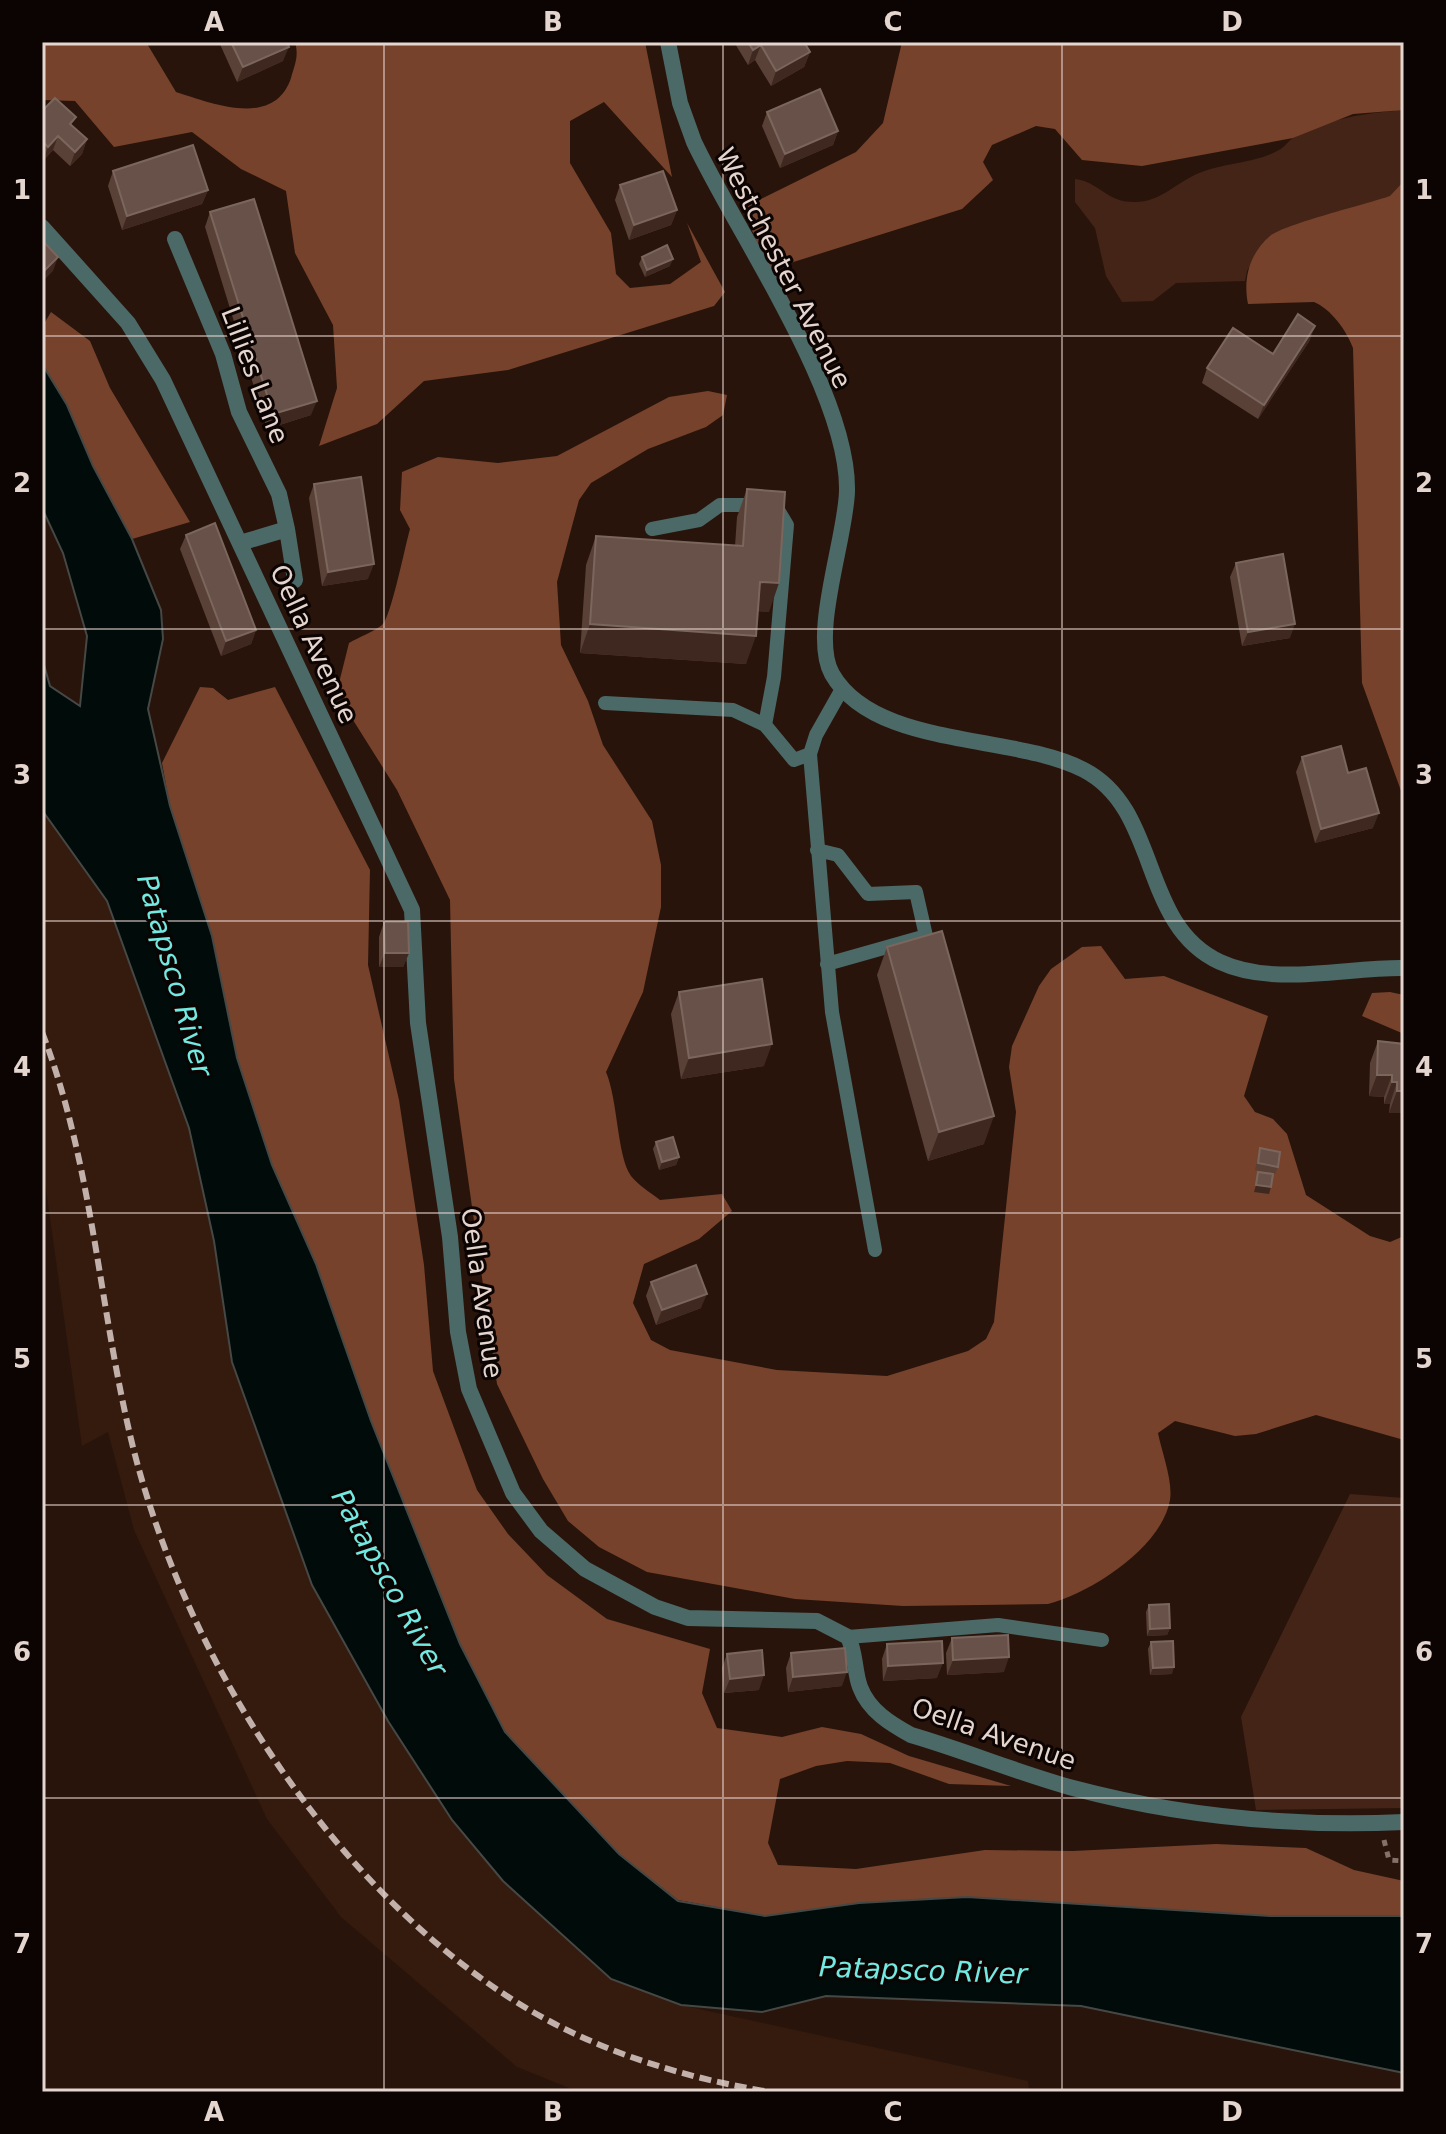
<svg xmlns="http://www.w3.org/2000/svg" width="1446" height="2134" font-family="'DejaVu Sans',sans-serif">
  <rect width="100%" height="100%" fill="#29140b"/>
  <path fill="#351a0e" d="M 42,810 L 107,901 L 189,1128 L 214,1241 L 232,1362 L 312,1585 L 388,1721 L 452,1820 L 503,1881 L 611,1979 L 681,2005 L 1028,2081 L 1029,2092 L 579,2092 L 517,2067 L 341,1917 L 267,1819 L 134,1530 L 108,1432 L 82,1446 L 42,1161 Z"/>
  <path fill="#442417" d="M 1404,74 L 1404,557 L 1365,349 L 1264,242 L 1247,271 L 1245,281 L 1176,283 L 1153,301 L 1122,302 L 1106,276 L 1095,228 L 1075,202 L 1075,179 C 1100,182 1106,203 1136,202 C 1158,202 1173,186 1191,177 C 1218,162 1253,165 1279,150 C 1285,147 1288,141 1293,138 C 1324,120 1359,114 1394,111 Z
    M 1350,1494 L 1404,1498 L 1404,1808 L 1256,1810 L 1241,1717 Z"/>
  <path fill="#76422c" d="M 42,42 L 146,42 L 176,92 C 211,103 274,129 291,78 C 295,64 299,56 295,42 L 645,42 L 672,177 L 604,102 L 570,121 L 570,163 L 611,233 L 616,274 L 630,288 L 670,284 L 701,262 L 687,223 L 725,292 L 714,306 L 508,370 L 424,381 L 377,424 L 319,446 L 337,388 L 333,325 L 295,253 L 286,191 L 241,169 L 192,132 L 114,147 L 75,101 L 42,100 Z
    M 902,42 L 1404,42 L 1404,110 L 1353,114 L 1293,138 L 1142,166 L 1082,160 L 1055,129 L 1036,126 L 992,145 L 983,162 L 993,180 L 962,209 L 768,270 L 743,208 L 856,152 L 883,123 Z
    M 1404,181 L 1404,799 L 1362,683 L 1353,348 C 1347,331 1331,309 1314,302 L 1248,304 C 1243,279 1249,254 1270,236 C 1285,224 1367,204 1390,196 Z
    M 51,312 L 90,341 L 110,388 L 190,522 L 132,539 L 93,466 L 67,405 L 42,364 L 42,327 Z
    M 708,391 L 727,395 L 723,415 L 706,427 L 648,449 L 591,483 L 579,500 L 557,582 L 561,645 L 588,701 L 603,745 L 652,821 L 661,865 L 661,907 L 643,992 L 606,1072 C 618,1100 617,1156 631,1176 C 638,1185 651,1193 660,1200 L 722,1194 L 732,1211 L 699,1239 L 644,1264 L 633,1303 L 651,1340 L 670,1350 L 777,1370 L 887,1376 L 968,1351 L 986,1339 L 994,1322 L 1016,1112 L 1009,1067 L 1012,1046 L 1039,986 L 1051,969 L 1082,947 L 1101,946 L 1125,979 L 1164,976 L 1268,1016 L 1244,1096 L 1255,1112 L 1273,1119 L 1287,1134 L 1306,1195 L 1370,1236 L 1390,1242 L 1404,1236 L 1404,1440 L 1316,1415 L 1256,1434 L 1235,1436 L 1175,1421 L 1158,1433 C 1162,1453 1173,1481 1170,1500 C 1162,1547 1091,1593 1048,1604 L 903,1606 L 795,1599 L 647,1572 L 599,1547 L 568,1521 L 543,1479 L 497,1384 L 454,1079 L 450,900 L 397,790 L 353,720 L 339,683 L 349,643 C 359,637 373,632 382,625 C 391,618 405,546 410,529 L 400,510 L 402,472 L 438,457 L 498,463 L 557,456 L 669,397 Z
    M 200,687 L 213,688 L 228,700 L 275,687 L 370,870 L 368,965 L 399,1100 L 424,1265 L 433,1371 L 477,1490 L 508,1534 L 547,1575 L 607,1619 L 710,1649 L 702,1693 L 717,1728 L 782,1737 L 822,1727 L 861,1734 L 909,1756 L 1011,1786 L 949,1784 L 890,1763 L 847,1761 L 816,1766 L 780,1779 L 768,1843 L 778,1865 L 856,1869 L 985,1850 L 1073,1851 L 1216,1844 L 1306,1848 L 1354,1870 L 1404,1881 L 1404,1916 L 1270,1916 L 967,1897 L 859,1903 L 765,1916 L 678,1900 L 619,1854 L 505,1732 L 460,1644 L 371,1421 L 316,1264 L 272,1165 L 237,1058 L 212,937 L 170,806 L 162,763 Z
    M 1390,992 L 1404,995 L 1404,1034 L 1362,1016 L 1372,993 Z"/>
  <path fill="#000b0a" stroke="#454845" stroke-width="2" d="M 42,364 L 67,405 L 93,466 L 132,539 L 161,610 L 163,639 L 148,709 L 170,806 L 212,936 L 237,1058 L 272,1165 L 316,1264 L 371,1421 L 460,1644 L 505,1732 L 619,1854 L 678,1901 L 765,1916 L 859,1903 L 967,1897 L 1270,1916 L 1404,1916 L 1404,2073 L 1081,2006 L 826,1996 L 762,2012 L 681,2005 L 611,1979 L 503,1881 L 452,1820 L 388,1721 L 312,1585 L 232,1362 L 214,1241 L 189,1128 L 107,901 L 42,810 L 42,658 L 50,686 L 80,706 L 87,636 L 63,553 L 42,508 Z"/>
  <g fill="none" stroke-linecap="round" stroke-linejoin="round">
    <path stroke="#847169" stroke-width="5" stroke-dasharray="6 6" stroke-linecap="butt" d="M 1384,1840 L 1389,1860 L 1404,1861"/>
    <path stroke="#4b6967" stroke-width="14" d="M 652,529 L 699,520 L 720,505 L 775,505 L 787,525 L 774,677 L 765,725
      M 605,703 L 733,710 L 765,725 L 794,760 L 810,754 L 816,735 L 842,689
      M 810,754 L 832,1012 L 875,1250
      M 817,850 L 838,855 L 868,894 L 916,892 L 926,936 L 827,964
      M 848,1637 L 998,1625 L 1102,1640"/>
    <path stroke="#4b6967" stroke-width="16" d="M 668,42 L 680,103 L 694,142 C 738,235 849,393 847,491 C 846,538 810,635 832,674 C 875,749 1013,733 1084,770 C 1161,810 1139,925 1220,962 C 1274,987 1346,967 1404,968
      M 42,227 L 128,323 L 163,380 L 412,910 L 418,1023 L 450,1237 L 458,1332 L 469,1389 L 513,1493 L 541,1531 L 585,1569 L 655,1607 L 688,1618 L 817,1621 L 848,1637 C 856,1653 854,1671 860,1687 C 869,1711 891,1724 911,1735 C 966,1751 1018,1773 1073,1788 C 1182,1817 1291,1827 1404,1822
      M 175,239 L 223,354 L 239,412 L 279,494 L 287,529 L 240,543
      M 287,529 L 295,580"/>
    <path stroke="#c2b1ab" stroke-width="6" stroke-dasharray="12 6" stroke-linecap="butt" d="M 42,1032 C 91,1159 98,1294 128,1426 C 176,1642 322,1877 510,1998 C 589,2049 679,2077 770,2092"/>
  </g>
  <path fill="#594137" d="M 219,42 L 287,42 L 283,61 L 237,82 Z
    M 734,42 L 804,42 L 810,52 L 804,67 L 771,86 L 755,60 L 748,65 Z
    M 42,111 L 73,126 L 87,139 L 82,154 L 70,166 L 53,150 L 43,161 L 42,160 Z
    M 767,112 L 838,131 L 833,145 L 780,168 L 762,126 Z
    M 113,171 L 208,190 L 202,204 L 122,230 L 108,186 Z
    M 620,185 L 677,210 L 671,225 L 629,240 L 615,200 Z
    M 210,212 L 311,415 L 267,429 L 205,227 Z
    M 642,257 L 670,266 L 645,277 L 639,264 Z
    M 1310,340 L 1258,419 L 1202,383 L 1207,368 L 1273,354 Z
    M 314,484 L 368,579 L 322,586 L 309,498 Z
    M 747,489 L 769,612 L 758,611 L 746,664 L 580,653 L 586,565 L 596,536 L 735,546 L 737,517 Z
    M 186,535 L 256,630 L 251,644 L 221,656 L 180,549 Z
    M 1236,563 L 1290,638 L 1242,646 L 1230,577 Z
    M 1302,757 L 1348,773 L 1373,828 L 1315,843 L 1296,772 Z
    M 384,922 L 409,953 L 403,967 L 379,967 L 379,937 Z
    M 887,947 L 984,1144 L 928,1161 L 877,975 Z
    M 679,992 L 764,1066 L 681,1079 L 671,1014 Z
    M 1378,1041 L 1404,1044 L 1404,1113 L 1389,1113 L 1390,1104 L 1384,1104 L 1384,1097 L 1369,1096 L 1370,1063 Z
    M 656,1142 L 679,1157 L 676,1165 L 659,1170 L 653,1149 Z
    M 1260,1148 L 1278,1167 L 1275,1174 L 1255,1170 Z
    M 651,1282 L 701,1308 L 656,1325 L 646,1296 Z
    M 1149,1605 L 1170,1628 L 1167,1635 L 1147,1636 L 1146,1612 Z
    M 952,1638 L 1004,1672 L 947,1675 L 946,1653 Z
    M 1151,1642 L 1172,1674 L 1150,1675 L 1148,1649 Z
    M 887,1644 L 937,1678 L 883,1681 L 882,1659 Z
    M 791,1653 L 842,1686 L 788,1692 L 786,1668 Z
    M 727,1654 L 759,1690 L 724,1693 L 722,1668 Z"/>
  <path fill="#3f281f" d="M 761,45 L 755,60 L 748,65 L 753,50 Z
    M 289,47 L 283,61 L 237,82 L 243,67 Z
    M 810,52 L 804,67 L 771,86 L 776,71 Z
    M 838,131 L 833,145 L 780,168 L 785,154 Z
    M 58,136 L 53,150 L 43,161 L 48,147 Z
    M 87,139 L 82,154 L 70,166 L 75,152 Z
    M 208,190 L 202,204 L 122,230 L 127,216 Z
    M 677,210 L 671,225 L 629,240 L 634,225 Z
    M 58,257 L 53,271 L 42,282 L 42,273 Z
    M 673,259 L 670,266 L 645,277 L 647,270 Z
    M 1315,326 L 1310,340 L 1258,419 L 1264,405 Z
    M 317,401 L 311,415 L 267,429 L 273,414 Z
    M 374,564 L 368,579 L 322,586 L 328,572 Z
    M 760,582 L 779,583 L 769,612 L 749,611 Z
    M 590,624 L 756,636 L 746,664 L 580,653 Z
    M 1295,624 L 1290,638 L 1242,646 L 1248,632 Z
    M 256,630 L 251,644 L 221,656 L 226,641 Z
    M 1379,813 L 1373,828 L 1315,843 L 1321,829 Z
    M 385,953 L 409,953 L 403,967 L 379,967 Z
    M 772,1044 L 764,1066 L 681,1079 L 689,1058 Z
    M 1377,1075 L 1392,1075 L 1384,1097 L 1369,1096 Z
    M 1392,1082 L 1397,1082 L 1390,1104 L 1384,1104 Z
    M 1397,1091 L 1404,1091 L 1404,1113 L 1389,1113 Z
    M 994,1116 L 984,1144 L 928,1161 L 939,1132 Z
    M 679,1157 L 676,1165 L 659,1170 L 662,1162 Z
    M 1256,1185 L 1271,1187 L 1269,1194 L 1254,1192 Z
    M 707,1294 L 701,1308 L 656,1325 L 662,1310 Z
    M 1170,1628 L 1167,1635 L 1147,1636 L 1150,1629 Z
    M 1009,1657 L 1004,1672 L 947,1675 L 953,1660 Z
    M 943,1663 L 937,1678 L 883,1681 L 888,1666 Z
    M 1174,1667 L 1172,1674 L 1150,1675 L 1153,1668 Z
    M 847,1672 L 842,1686 L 788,1692 L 793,1677 Z
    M 764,1675 L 759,1690 L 724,1693 L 730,1679 Z"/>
  <path fill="#685148" stroke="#7b665d" stroke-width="2" d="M 231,42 L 287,42 L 289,47 L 243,67 Z
    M 748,42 L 804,42 L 810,52 L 776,71 L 761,45 L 753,50 Z
    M 820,89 L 838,131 L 785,154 L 767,112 Z
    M 55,98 L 76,117 L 70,124 L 87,139 L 75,152 L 58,136 L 48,147 L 42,141 L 42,111 Z
    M 193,145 L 208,190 L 127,216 L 113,171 Z
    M 663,171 L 677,210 L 634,225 L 620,185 Z
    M 254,199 L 317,401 L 273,414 L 210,212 Z
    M 42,240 L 58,257 L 42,273 Z
    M 667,245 L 673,259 L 647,270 L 642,257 Z
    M 1298,314 L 1315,326 L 1264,405 L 1207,368 L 1233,328 L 1273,354 Z
    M 361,477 L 374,564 L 328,572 L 314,484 Z
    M 747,489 L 785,492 L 779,583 L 760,582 L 756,636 L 590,624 L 596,536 L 743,546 Z
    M 215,523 L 256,630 L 226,641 L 186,535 Z
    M 1283,554 L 1295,624 L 1248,632 L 1236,563 Z
    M 1341,746 L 1348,773 L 1366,768 L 1379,813 L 1321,829 L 1302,757 Z
    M 384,922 L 408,922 L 409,953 L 385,953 Z
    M 942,931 L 994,1116 L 939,1132 L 887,947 Z
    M 762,979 L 772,1044 L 689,1058 L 679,992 Z
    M 1378,1041 L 1404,1044 L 1404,1091 L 1397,1091 L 1397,1082 L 1392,1082 L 1392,1075 L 1377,1075 Z
    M 673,1137 L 679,1157 L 662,1162 L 656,1142 Z
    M 1260,1148 L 1280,1152 L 1278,1167 L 1258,1163 Z
    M 1258,1172 L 1273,1174 L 1271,1187 L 1256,1185 Z
    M 696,1265 L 707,1294 L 662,1310 L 651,1282 Z
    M 1169,1604 L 1170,1628 L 1150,1629 L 1149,1605 Z
    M 1008,1635 L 1009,1657 L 953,1660 L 952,1638 Z
    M 942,1641 L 943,1663 L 888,1666 L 887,1644 Z
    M 1173,1641 L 1174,1667 L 1153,1668 L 1151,1642 Z
    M 845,1648 L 847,1672 L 793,1677 L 791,1653 Z
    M 762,1650 L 764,1675 L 730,1679 L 727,1654 Z"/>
  <path fill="none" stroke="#e5d5cf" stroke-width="2" stroke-opacity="0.55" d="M 384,42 L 384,2092M 723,42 L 723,2092M 1062,42 L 1062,2092M 42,336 L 1404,336M 42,629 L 1404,629M 42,921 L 1404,921M 42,1213 L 1404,1213M 42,1505 L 1404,1505M 42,1798 L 1404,1798"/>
  <g text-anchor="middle" stroke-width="6" stroke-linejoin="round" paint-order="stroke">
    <g font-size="26" fill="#e5d5cf" stroke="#0c0402">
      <text transform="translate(784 268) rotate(63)" y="9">Westchester Avenue</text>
      <text transform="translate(255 375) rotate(69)" y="9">Lillies Lane</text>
      <text transform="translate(314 644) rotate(65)" y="9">Oella Avenue</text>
      <text transform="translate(482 1293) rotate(82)" y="9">Oella Avenue</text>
      <text transform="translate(994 1734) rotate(19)" y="9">Oella Avenue</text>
    </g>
    <g font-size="28" font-style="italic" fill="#72eae2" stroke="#0c0402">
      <text transform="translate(175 975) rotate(74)" y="10">Patapsco River</text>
      <text transform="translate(390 1582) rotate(61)" y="10">Patapsco River</text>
      <text transform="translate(923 1970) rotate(2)" y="10">Patapsco River</text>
    </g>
  </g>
  <rect width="1446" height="2134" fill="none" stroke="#0c0402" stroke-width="88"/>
  <rect x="44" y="44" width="1358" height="2046" fill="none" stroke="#e5d5cf" stroke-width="3"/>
  <g font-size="26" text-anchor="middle" font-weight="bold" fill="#e5d5cf">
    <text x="214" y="31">A</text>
    <text x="553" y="31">B</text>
    <text x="893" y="31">C</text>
    <text x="1232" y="31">D</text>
    <text x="22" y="199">1</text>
    <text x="1424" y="199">1</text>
    <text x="22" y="492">2</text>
    <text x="1424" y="492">2</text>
    <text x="22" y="784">3</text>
    <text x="1424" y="784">3</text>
    <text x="22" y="1076">4</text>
    <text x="1424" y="1076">4</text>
    <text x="22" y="1368">5</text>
    <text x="1424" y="1368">5</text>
    <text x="22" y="1661">6</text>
    <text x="1424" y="1661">6</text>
    <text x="22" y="1953">7</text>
    <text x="1424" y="1953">7</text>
    <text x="214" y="2121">A</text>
    <text x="553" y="2121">B</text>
    <text x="893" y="2121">C</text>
    <text x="1232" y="2121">D</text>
  </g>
</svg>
